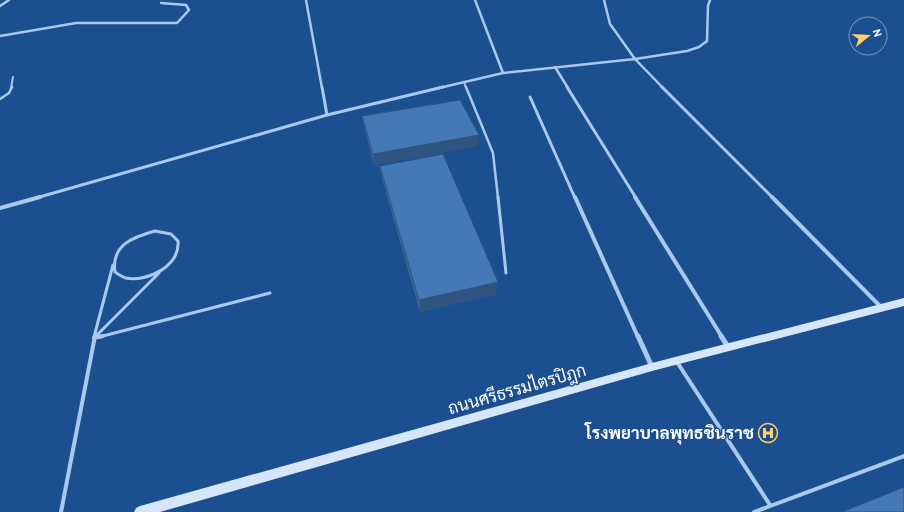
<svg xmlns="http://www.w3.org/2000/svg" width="904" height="512" font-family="'PT Sans',Sarabun,sans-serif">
  <rect width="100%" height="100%" fill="#1b4f8f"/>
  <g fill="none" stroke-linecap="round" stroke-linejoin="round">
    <path stroke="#a9c9ee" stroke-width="2" d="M 464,82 L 466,88
      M 11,88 L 13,77"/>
    <path stroke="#a9c9ee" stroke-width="2.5" d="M 466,87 L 493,153 L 498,198
      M 0,99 L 9,93 L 12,87"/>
    <path stroke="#a9c9ee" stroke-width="3" d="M 498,197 L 506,273
      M 155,231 L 171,234 L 178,241 C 180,266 148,282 126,278 C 122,277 118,274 115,272 C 111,245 133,237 155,231 Z
      M 94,337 L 113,265
      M 95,337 L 159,273
      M 99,337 L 270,293"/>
    <path stroke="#a9c9ee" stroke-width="4" d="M 95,337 L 96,336
      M 94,338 L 103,336
      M 677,362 L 770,505
      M 61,512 L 95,336
      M 754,512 L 904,456"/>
    <path stroke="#a9c9ee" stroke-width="2.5" d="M 306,0 L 322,88
      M 475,0 L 503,73
      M 604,0 L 610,24 L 635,59 L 663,88
      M 0,6 L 9,0
      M 0,36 L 76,23 L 177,23 L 189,10 L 186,5 L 161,3
      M 555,67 L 568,88
      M 439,88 L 503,73 L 635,59 L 687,51 L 699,47 L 707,41 L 708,6 L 710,0"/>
    <path stroke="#a9c9ee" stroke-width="3" d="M 322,87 L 327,115
      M 567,87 L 636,198
      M 662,87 L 773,198
      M 530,97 L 575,198
      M 36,198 L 327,115 L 443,87"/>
    <path stroke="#a9c9ee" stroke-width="4" d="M 575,197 L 638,337
      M 635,197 L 722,337
      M 772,197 L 881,307
      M 0,208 L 40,197"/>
    <path stroke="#a9c9ee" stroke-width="5" d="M 638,336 L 652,367
      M 721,336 L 729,348"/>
    <path fill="#d6e6fa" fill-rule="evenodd" d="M 904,298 L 904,306 L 652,371 L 160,512 L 134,512 L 136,508 L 140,506 L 652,363 Z"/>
  </g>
  <path fill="#3a679d" d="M 362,116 L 478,146 L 374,165 L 364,126 Z
    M 380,166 L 496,294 L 420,312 L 382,178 Z"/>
  <path fill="#305480" d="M 479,135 L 478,146 L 374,165 L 373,154 Z
    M 498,282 L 496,294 L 420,312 L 419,300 Z"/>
  <path fill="#4478b7" stroke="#305480" d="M 460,100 L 479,135 L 373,154 L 362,116 Z
    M 443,154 L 498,282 L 419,300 L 380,166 Z
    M 904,487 L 904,512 L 842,512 Z"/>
  <defs>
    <g id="hospital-ring" transform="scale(1)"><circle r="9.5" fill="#1b4f8f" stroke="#ffd166" stroke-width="1.5"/><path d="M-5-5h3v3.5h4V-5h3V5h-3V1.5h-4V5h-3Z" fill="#ffd166"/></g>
  </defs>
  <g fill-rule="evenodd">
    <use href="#hospital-ring" x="768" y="433"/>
  </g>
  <g text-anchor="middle" stroke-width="3" stroke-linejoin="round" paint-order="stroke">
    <g font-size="17" fill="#fff" stroke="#1b4f8f">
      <text transform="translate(517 389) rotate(-16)" y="6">ถนนศรีธรรมไตรปิฎก</text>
    </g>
    <g font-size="17" font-weight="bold" fill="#fff" stroke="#1b4f8f" text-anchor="end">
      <text x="754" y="439">โรงพยาบาลพุทธชินราช</text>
    </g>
  </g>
  <g transform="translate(868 36) rotate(72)"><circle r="19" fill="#1b4f8f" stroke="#7695bc"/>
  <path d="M0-3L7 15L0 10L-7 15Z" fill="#ffd166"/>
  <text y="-6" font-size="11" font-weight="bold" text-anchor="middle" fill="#ffffff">N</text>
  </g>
</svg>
